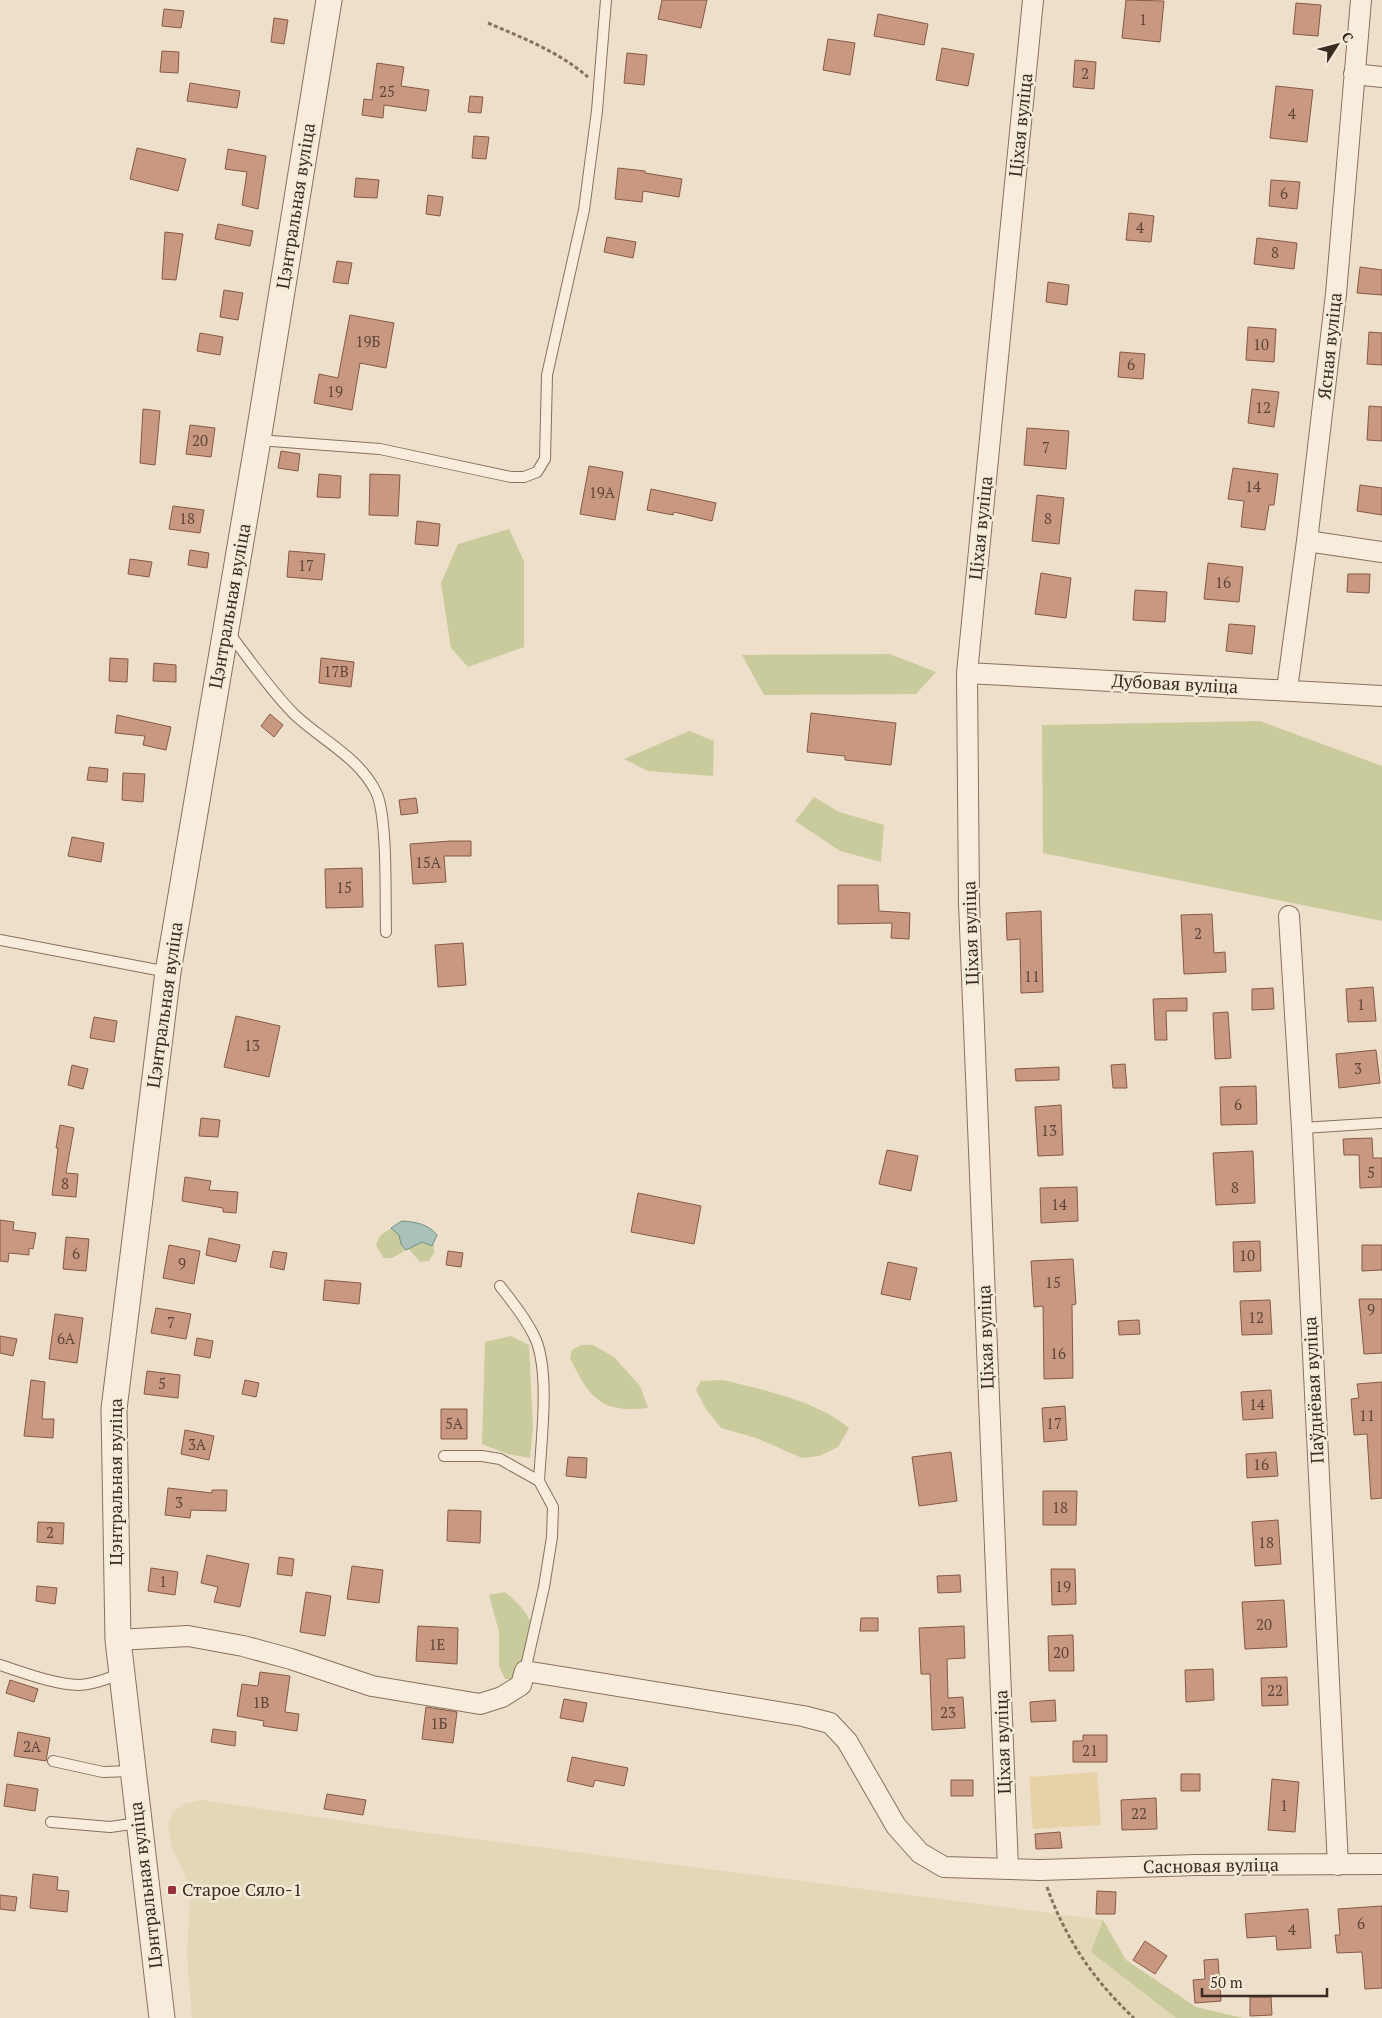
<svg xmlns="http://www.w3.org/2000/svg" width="1382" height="2018" font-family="'PT Serif',serif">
  <rect width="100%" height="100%" fill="#eddfc9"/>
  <path fill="#e2d7b6" d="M 201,1800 L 412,1831 L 1103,1920 L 1091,1952 L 1176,2018 L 192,2018 L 187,1955 L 190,1901 L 185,1875 L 172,1848 L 168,1825 L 172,1813 L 184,1804 Z"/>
  <path fill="#c9cb9d" d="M 509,529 L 524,561 L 524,647 L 468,667 L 451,648 L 441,583 L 458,544 Z
    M 890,654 L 936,672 L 916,694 L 764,695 L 742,655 Z
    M 1260,721 L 1382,766 L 1382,921 L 1043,853 L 1042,725 Z
    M 689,731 L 714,741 L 713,776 L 648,771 L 624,759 Z
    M 814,797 L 839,812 L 884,825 L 881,862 L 840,851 L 795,821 Z
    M 391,1228 L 399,1235 L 401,1244 L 406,1250 L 392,1258 L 383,1258 L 376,1245 L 380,1236 Z
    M 422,1242 L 431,1246 L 434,1244 L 434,1253 L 429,1261 L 420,1262 L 408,1248 Z
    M 511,1336 L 529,1345 L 533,1427 L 530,1458 L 508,1454 L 482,1444 L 485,1342 Z
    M 581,1345 L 593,1345 L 614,1357 L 640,1386 L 648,1408 C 601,1414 589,1397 570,1358 L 572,1350 Z
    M 723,1380 C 766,1391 815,1400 849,1428 L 838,1447 L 819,1456 L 802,1458 L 756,1438 L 721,1428 L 706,1409 L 696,1390 L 701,1381 Z
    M 505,1592 C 545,1625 534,1637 514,1679 L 505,1679 L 499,1666 L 499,1632 L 489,1595 Z
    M 1103,1920 L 1126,1960 L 1196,2007 L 1243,2018 L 1176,2018 L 1091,1952 Z"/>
  <path fill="#e7d1a7" d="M 1097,1772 L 1101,1825 L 1033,1829 L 1029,1777 Z"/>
  <path fill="#a9c1b8" stroke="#709085" d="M 402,1221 C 416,1222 428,1224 437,1235 L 432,1246 L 422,1242 L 406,1250 L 401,1244 L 399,1235 L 391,1228 Z"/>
  <path fill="#c99880" stroke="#865945" d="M 662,0 L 707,0 L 701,28 L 658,19 Z
    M 1126,0 L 1164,1 L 1160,42 L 1122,38 Z
    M 1296,3 L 1321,5 L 1318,36 L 1293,34 Z
    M 164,9 L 184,11 L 181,28 L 162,26 Z
    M 878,14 L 928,24 L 924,45 L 874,36 Z
    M 274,18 L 288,20 L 284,44 L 271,42 Z
    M 828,39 L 855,43 L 850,75 L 823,70 Z
    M 942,48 L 974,54 L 968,86 L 936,80 Z
    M 162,51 L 179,52 L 178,73 L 160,72 Z
    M 627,53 L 647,55 L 644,85 L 624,83 Z
    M 1075,60 L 1096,62 L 1094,89 L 1073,87 Z
    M 377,63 L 404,67 L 401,86 L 429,90 L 426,111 L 384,105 L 383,118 L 362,115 L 364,99 L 372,100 Z
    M 190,83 L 240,91 L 237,108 L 187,101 Z
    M 1276,86 L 1313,90 L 1307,142 L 1270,138 Z
    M 470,96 L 483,97 L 481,113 L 468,112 Z
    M 474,136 L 489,137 L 486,159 L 472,158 Z
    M 137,148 L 186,159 L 178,191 L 130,179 Z
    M 228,149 L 266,156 L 258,209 L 242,205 L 247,172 L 225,169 Z
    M 618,168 L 645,171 L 645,173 L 682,179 L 679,197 L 643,191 L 642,202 L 615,199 Z
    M 356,178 L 379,180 L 377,198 L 354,197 Z
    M 1271,180 L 1300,182 L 1297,209 L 1269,206 Z
    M 428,195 L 443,197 L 440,216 L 426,214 Z
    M 1129,213 L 1154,216 L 1151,242 L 1126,240 Z
    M 218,224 L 253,231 L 250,246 L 215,239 Z
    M 165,232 L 183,234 L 176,280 L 162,279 Z
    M 607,237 L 636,242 L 633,258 L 604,252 Z
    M 1257,238 L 1297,243 L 1294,269 L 1254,264 Z
    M 337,261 L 352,263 L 348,284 L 333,282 Z
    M 1360,267 L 1382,270 L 1382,295 L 1357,293 Z
    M 1048,282 L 1069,285 L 1067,305 L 1046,302 Z
    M 224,290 L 243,293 L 238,320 L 220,317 Z
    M 350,315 L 394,323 L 386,368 L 360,363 L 352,410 L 314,403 L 319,374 L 338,378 Z
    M 1248,327 L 1276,329 L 1274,362 L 1246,360 Z
    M 1369,332 L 1382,333 L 1382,365 L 1367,364 Z
    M 200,333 L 223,337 L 220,355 L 197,351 Z
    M 1120,352 L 1145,354 L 1143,379 L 1118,377 Z
    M 1252,389 L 1279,392 L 1274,427 L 1248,423 Z
    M 1369,406 L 1382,407 L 1382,441 L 1367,440 Z
    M 143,409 L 160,411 L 155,465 L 140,463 Z
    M 190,425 L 215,428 L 211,457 L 186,454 Z
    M 1027,428 L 1069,431 L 1066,469 L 1024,465 Z
    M 281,451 L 300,454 L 298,471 L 278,468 Z
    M 589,466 L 623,472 L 615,520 L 580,514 Z
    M 1233,468 L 1278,474 L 1274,505 L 1269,505 L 1265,530 L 1241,527 L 1244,501 L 1228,499 Z
    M 319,474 L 341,476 L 340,498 L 317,497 Z
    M 370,474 L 400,475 L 398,516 L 369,515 Z
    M 1360,485 L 1382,488 L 1382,515 L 1357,511 Z
    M 651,489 L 716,503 L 712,521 L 674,512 L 673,515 L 647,510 Z
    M 1037,495 L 1064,498 L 1059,544 L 1032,541 Z
    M 173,506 L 204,510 L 200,533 L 169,529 Z
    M 417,521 L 440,524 L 438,546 L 415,544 Z
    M 190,550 L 209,553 L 207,568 L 188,565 Z
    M 289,551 L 325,554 L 322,580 L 287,577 Z
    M 130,559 L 152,562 L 149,577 L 128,574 Z
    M 1208,563 L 1243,567 L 1239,602 L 1204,599 Z
    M 1041,573 L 1071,578 L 1066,618 L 1035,614 Z
    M 1348,574 L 1370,574 L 1369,593 L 1347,592 Z
    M 1135,590 L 1167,592 L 1165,622 L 1133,620 Z
    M 1229,624 L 1255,626 L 1252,654 L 1226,651 Z
    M 110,658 L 128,659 L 127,682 L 109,681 Z
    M 321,658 L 354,662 L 351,687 L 319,683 Z
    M 154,663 L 176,665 L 176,682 L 153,681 Z
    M 811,713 L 896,723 L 891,765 L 845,760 L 845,756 L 807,752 Z
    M 270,714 L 283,725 L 274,737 L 261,726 Z
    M 117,715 L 171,727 L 166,750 L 143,745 L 145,736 L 115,733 Z
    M 89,767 L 108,769 L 107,782 L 87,780 Z
    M 123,773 L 145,774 L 143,802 L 122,800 Z
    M 416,798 L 418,813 L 401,815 L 399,800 Z
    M 72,837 L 104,843 L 101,862 L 68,856 Z
    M 451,841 L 471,841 L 471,856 L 444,856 L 446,882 L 413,884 L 410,844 Z
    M 362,868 L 363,907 L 326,908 L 325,869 Z
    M 838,885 L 878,885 L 879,911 L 910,913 L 909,939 L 891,938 L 892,923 L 838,924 Z
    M 1041,911 L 1043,992 L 1021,993 L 1020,939 L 1007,940 L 1006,913 Z
    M 1212,914 L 1214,953 L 1225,952 L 1226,972 L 1184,974 L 1181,915 Z
    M 463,943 L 466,985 L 438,987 L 435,945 Z
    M 1373,987 L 1376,1021 L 1348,1022 L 1346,989 Z
    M 1273,988 L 1274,1009 L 1252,1010 L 1252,989 Z
    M 1187,998 L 1187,1011 L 1166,1011 L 1167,1040 L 1155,1040 L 1153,999 Z
    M 1228,1012 L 1231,1058 L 1215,1059 L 1213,1013 Z
    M 236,1016 L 280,1026 L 269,1077 L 224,1067 Z
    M 94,1017 L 117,1021 L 114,1042 L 90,1038 Z
    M 1376,1050 L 1380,1083 L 1339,1088 L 1336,1054 Z
    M 1125,1064 L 1127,1088 L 1113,1088 L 1111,1065 Z
    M 72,1065 L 88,1069 L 83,1089 L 68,1085 Z
    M 1059,1067 L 1059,1080 L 1016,1081 L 1015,1069 Z
    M 1256,1086 L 1257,1124 L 1221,1125 L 1220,1087 Z
    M 1061,1105 L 1063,1155 L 1038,1156 L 1035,1107 Z
    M 201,1118 L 220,1120 L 218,1137 L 199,1136 Z
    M 60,1125 L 74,1128 L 66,1173 L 78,1174 L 76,1197 L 52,1195 L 58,1148 L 56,1148 Z
    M 1372,1138 L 1373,1158 L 1382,1158 L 1382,1187 L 1360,1188 L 1359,1155 L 1344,1155 L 1343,1139 Z
    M 887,1150 L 918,1156 L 911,1191 L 879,1184 Z
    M 1253,1151 L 1255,1203 L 1216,1205 L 1213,1153 Z
    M 185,1177 L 211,1181 L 209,1190 L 238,1192 L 236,1213 L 223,1212 L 223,1208 L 182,1201 Z
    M 1077,1187 L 1078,1221 L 1041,1223 L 1040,1188 Z
    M 638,1193 L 701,1206 L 694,1244 L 631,1232 Z
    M 0,1220 L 14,1222 L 13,1230 L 36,1233 L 33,1249 L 29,1248 L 29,1255 L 9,1253 L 8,1262 L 0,1261 Z
    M 66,1237 L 89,1239 L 86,1271 L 63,1269 Z
    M 209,1238 L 240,1245 L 236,1262 L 206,1255 Z
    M 1260,1241 L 1261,1271 L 1234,1272 L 1233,1242 Z
    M 169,1245 L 200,1251 L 194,1284 L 163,1278 Z
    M 1362,1245 L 1382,1245 L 1382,1270 L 1362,1271 Z
    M 273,1251 L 287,1253 L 284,1270 L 270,1267 Z
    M 448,1251 L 463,1253 L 461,1267 L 446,1265 Z
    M 1073,1259 L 1076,1304 L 1072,1305 L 1073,1378 L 1044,1379 L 1043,1306 L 1034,1307 L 1031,1261 Z
    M 888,1262 L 917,1268 L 910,1300 L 881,1294 Z
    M 325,1280 L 361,1283 L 359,1304 L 323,1300 Z
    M 1359,1299 L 1382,1299 L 1382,1353 L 1364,1354 Z
    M 1270,1300 L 1272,1334 L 1242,1335 L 1240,1301 Z
    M 156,1308 L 191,1314 L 186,1339 L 151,1333 Z
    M 55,1314 L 83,1318 L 77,1363 L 49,1359 Z
    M 1139,1320 L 1140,1334 L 1119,1335 L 1118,1321 Z
    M 0,1336 L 17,1339 L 13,1356 L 0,1353 Z
    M 197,1338 L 213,1341 L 210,1358 L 194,1355 Z
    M 147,1371 L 180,1375 L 178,1398 L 144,1394 Z
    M 31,1380 L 45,1382 L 42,1419 L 54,1419 L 53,1438 L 24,1436 Z
    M 245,1380 L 259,1383 L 256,1397 L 242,1394 Z
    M 1382,1382 L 1382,1498 L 1371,1499 L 1367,1434 L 1354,1435 L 1351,1399 L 1359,1398 L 1357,1384 Z
    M 1271,1390 L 1273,1418 L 1243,1420 L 1241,1392 Z
    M 1065,1406 L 1067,1440 L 1044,1442 L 1042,1408 Z
    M 441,1409 L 467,1409 L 467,1439 L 441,1439 Z
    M 185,1430 L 214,1436 L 209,1460 L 181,1454 Z
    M 951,1452 L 957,1501 L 919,1506 L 912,1457 Z
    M 1276,1452 L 1278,1476 L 1247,1478 L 1246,1454 Z
    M 568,1457 L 587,1458 L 586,1478 L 566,1476 Z
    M 168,1488 L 212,1493 L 212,1490 L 227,1490 L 226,1511 L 191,1510 L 190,1518 L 165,1515 Z
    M 1043,1491 L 1077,1491 L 1076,1525 L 1043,1525 Z
    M 448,1510 L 481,1511 L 480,1543 L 447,1541 Z
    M 1278,1520 L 1281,1564 L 1255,1566 L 1252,1522 Z
    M 38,1522 L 64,1523 L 63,1544 L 37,1542 Z
    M 207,1555 L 249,1564 L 240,1607 L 214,1602 L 218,1587 L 201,1583 Z
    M 279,1557 L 294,1559 L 292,1576 L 277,1574 Z
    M 352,1566 L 383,1570 L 379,1603 L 347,1599 Z
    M 151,1568 L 178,1572 L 175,1595 L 148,1591 Z
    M 1051,1569 L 1075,1569 L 1076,1604 L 1052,1605 Z
    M 960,1575 L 961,1592 L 938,1593 L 937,1576 Z
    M 37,1586 L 57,1588 L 55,1604 L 36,1601 Z
    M 306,1592 L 331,1596 L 325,1636 L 300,1632 Z
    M 1284,1600 L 1287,1647 L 1245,1649 L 1242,1602 Z
    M 861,1618 L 878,1618 L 878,1631 L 860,1631 Z
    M 418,1626 L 458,1628 L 457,1664 L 416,1661 Z
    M 964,1626 L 965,1658 L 947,1659 L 948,1698 L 963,1697 L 965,1728 L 932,1730 L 930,1674 L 921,1674 L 919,1628 Z
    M 1073,1635 L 1074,1671 L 1049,1671 L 1048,1636 Z
    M 1213,1669 L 1214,1700 L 1186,1702 L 1185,1670 Z
    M 260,1672 L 290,1676 L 285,1712 L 299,1714 L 297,1731 L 263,1726 L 264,1721 L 237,1716 L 242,1684 L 258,1686 Z
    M 1287,1677 L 1288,1705 L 1262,1706 L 1261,1678 Z
    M 10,1680 L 38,1689 L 34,1702 L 6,1693 Z
    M 564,1699 L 587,1703 L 583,1722 L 560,1718 Z
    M 1055,1700 L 1056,1721 L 1031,1722 L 1030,1702 Z
    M 426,1707 L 457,1712 L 453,1743 L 422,1739 Z
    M 213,1729 L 236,1732 L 235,1746 L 211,1742 Z
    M 18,1732 L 50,1738 L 46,1761 L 14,1756 Z
    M 1083,1735 L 1107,1735 L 1107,1762 L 1073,1762 L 1073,1741 L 1083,1741 Z
    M 572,1757 L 628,1768 L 624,1786 L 595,1780 L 593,1787 L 567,1781 Z
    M 1181,1774 L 1200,1774 L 1200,1791 L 1181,1791 Z
    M 1272,1779 L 1299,1782 L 1295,1832 L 1268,1830 Z
    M 951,1780 L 973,1780 L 973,1796 L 951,1796 Z
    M 7,1784 L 38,1789 L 35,1811 L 4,1806 Z
    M 327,1794 L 366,1800 L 363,1815 L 324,1809 Z
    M 1156,1798 L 1157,1829 L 1122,1830 L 1121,1800 Z
    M 1060,1832 L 1062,1848 L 1036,1849 L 1035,1834 Z
    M 33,1874 L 58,1877 L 57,1890 L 69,1891 L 67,1912 L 30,1908 Z
    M 1097,1891 L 1116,1892 L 1115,1914 L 1096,1914 Z
    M 0,1895 L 17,1897 L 15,1911 L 0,1909 Z
    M 1382,1906 L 1382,1988 L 1365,1989 L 1362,1952 L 1337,1953 L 1335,1935 L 1340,1935 L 1338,1909 Z
    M 1308,1909 L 1311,1948 L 1277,1950 L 1276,1936 L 1247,1938 L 1245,1914 Z
    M 1145,1941 L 1167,1956 L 1155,1974 L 1133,1960 Z
    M 1218,1959 L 1221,2001 L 1195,2003 L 1193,1980 L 1205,1979 L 1204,1960 Z
    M 1250,1997 L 1271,1997 L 1272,2015 L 1250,2016 Z"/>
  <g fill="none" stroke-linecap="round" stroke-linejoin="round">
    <g stroke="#88715e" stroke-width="12">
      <path id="service" d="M 258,440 L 380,449 L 511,477 L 524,477 L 537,472 L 545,459 L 547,375 L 584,210 L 597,111 L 606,0
        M 229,633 C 250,660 270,690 294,714 C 321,740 359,757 376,792 C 388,816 385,901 386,932
        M 0,940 L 168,972
        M 1302,1128 L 1382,1123
        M 500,1286 C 513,1303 527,1320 536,1340 C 550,1375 541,1442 539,1481
        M 444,1456 L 482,1456 L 500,1459 L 539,1481 L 553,1507 L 552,1537 L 544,1587 L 525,1671
        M 0,1665 C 25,1673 53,1684 79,1685 C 93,1685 108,1678 121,1674
        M 53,1761 L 103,1772 L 132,1771
        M 51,1822 L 110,1827 L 138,1823"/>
    </g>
    <g stroke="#88715e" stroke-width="22">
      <path id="minor" d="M 1354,74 L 1382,77
        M 1307,541 L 1382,552
        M 967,673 L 1382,696
        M 1287,689 L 1307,541 L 1336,294 L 1361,0
        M 1289,916 L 1302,1128 L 1338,1865
        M 118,1640 L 188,1636 L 243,1646 L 291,1659 L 372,1686 L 480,1704 L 502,1697 L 521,1685 L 525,1671 L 803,1716 L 830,1723 L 847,1741 L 896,1826 L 920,1853 L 944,1867 L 1040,1870 L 1196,1865 L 1382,1864
        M 1008,1868 L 969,903 L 967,673 L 1033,0"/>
    </g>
    <g stroke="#88715e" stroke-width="27">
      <path id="tertiary" d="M 162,2018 L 118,1640 L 114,1409 L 168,972 L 258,440 L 329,0"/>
    </g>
    <path stroke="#88715e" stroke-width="3" stroke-dasharray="4 2.5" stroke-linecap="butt" d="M 488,23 C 523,38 559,52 588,77
      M 1047,1887 C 1065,1938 1094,1981 1134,2018"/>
    <use href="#service" stroke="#f8eddc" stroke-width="10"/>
    <use href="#minor" stroke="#f8eddc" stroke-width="20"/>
    <use href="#tertiary" stroke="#f8eddc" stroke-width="25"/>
  </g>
  <rect fill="#95313a" stroke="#f4ead8" stroke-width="2" x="167" y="1885" width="10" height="10" rx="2.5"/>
  <g text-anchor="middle" stroke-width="5" stroke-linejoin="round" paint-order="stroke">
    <g font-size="15" fill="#5d4639">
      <text x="1143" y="25">1</text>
      <text x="1085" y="79">2</text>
      <text x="387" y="97">25</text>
      <text x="1292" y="119">4</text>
      <text x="1284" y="199">6</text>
      <text x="1140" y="233">4</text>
      <text x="1275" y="258">8</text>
      <text x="368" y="347">19Б</text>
      <text x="1261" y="350">10</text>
      <text x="1131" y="370">6</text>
      <text x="335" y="397">19</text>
      <text x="1263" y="413">12</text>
      <text x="200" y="446">20</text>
      <text x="1046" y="453">7</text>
      <text x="1253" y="492">14</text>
      <text x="602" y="498">19А</text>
      <text x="187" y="524">18</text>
      <text x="1048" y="524">8</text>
      <text x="306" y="571">17</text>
      <text x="1223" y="588">16</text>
      <text x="336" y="677">17В</text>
      <text x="428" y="868">15А</text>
      <text x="344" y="893">15</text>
      <text x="1198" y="939">2</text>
      <text x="1032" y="982">11</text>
      <text x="1361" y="1010">1</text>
      <text x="252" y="1051">13</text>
      <text x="1358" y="1074">3</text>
      <text x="1238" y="1110">6</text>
      <text x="1049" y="1136">13</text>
      <text x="1371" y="1178">5</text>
      <text x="65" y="1189">8</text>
      <text x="1235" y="1193">8</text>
      <text x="1059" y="1210">14</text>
      <text x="76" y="1259">6</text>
      <text x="1247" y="1261">10</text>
      <text x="182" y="1269">9</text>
      <text x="1053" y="1288">15</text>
      <text x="1371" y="1315">9</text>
      <text x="1256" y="1323">12</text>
      <text x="171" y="1328">7</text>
      <text x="66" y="1344">6А</text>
      <text x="1058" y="1359">16</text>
      <text x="162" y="1389">5</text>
      <text x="1257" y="1410">14</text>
      <text x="1367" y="1421">11</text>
      <text x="454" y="1429">5А</text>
      <text x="1054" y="1429">17</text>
      <text x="197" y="1450">3А</text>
      <text x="1261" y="1470">16</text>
      <text x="179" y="1508">3</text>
      <text x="1060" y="1513">18</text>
      <text x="50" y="1538">2</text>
      <text x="1266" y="1548">18</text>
      <text x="163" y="1587">1</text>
      <text x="1063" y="1592">19</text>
      <text x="1264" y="1630">20</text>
      <text x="437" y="1650">1Е</text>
      <text x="1061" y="1658">20</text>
      <text x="1275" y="1696">22</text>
      <text x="261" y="1708">1В</text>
      <text x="948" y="1718">23</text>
      <text x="439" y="1729">1Б</text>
      <text x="32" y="1752">2А</text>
      <text x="1090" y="1756">21</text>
      <text x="1284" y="1811">1</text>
      <text x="1139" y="1819">22</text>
      <text x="1361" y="1929">6</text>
      <text x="1292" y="1935">4</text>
    </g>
    <g font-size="18" fill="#392b21" stroke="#f4ead8">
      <text transform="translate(1021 125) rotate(-84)" y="6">Ціхая вуліца</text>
      <text transform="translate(296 206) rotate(-81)" y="6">Цэнтральная вуліца</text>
      <text transform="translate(1330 346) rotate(-84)" y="6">Ясная вуліца</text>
      <text transform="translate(981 528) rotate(-84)" y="6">Ціхая вуліца</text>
      <text transform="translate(230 606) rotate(-80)" y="6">Цэнтральная вуліца</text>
      <text transform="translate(1175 684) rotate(3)" y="6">Дубовая вуліца</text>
      <text transform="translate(971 933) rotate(-92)" y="6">Ціхая вуліца</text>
      <text transform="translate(165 1005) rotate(-82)" y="6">Цэнтральная вуліца</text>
      <text transform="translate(986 1337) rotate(-92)" y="6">Ціхая вуліца</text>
      <text transform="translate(1314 1390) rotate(-93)" y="6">Паўднёвая вуліца</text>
      <text transform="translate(116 1482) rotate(-90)" y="6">Цэнтральная вуліца</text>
      <text transform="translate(1003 1742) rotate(-92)" y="6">Ціхая вуліца</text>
      <text transform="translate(1211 1866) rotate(-1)" y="6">Сасновая вуліца</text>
      <text transform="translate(146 1885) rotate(-97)" y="6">Цэнтральная вуліца</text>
    </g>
    <g font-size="18" fill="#392b21" stroke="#f4ead8" text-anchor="start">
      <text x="182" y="1896">Старое Сяло-1</text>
    </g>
  </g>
  <g transform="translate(1337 45) rotate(54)" stroke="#f4ead8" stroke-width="4" paint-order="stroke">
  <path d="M0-4L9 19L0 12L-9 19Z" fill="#392b21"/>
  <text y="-8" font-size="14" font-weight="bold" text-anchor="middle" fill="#392b21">С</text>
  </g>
  <path d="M1202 1988v8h125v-8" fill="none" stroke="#392b21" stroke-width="2.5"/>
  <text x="1210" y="1988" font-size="15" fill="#392b21" stroke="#f4ead8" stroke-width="4" paint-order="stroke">50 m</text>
</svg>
